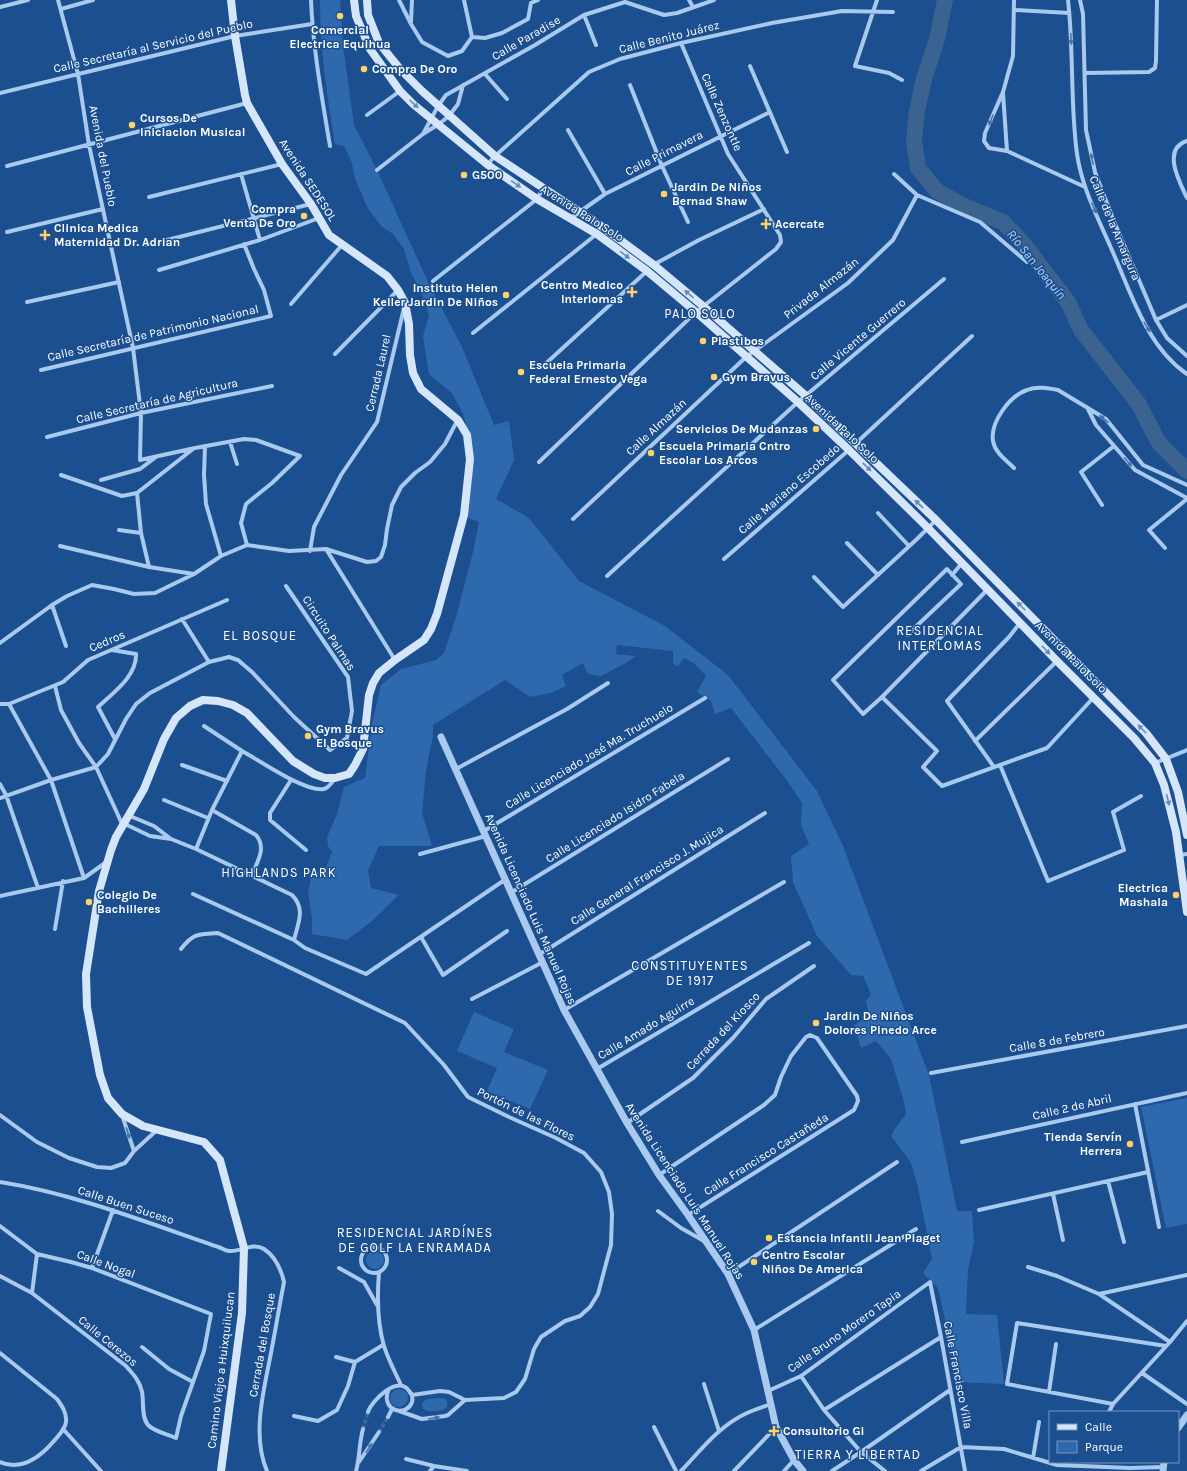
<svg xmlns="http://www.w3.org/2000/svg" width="1187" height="1471" font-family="Karla,sans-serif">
  <rect width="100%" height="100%" fill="#1b4f8f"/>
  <path fill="#2e69ad" d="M 320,0 L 340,0 L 343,45 L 354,125 L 377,170 L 428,282 L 462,347 L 494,425 L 509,421 L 514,460 L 496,499 L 529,518 L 579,581 L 665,626 L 728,675 L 817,791 L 843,846 L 929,1075 L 957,1211 L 972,1211 L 974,1242 L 968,1270 L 966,1314 L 997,1315 L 1004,1384 L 955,1382 L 946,1324 L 938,1288 L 923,1273 L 932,1259 L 917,1183 L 911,1163 L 901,1149 L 891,1136 L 896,1127 L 906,1114 L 904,1102 L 891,1059 L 876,1041 L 861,1048 L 854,1025 L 869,1015 L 866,1001 L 871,994 L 863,976 L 851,975 L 817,936 L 793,882 L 791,856 L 809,844 L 801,825 L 802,803 L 788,782 L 731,708 L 715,714 L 711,701 L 697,692 L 706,676 L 695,664 L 684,658 L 678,666 L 673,664 L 673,651 L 617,645 L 616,654 L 636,656 L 624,664 L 601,676 L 588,674 L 583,663 L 562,675 L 566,686 L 551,693 L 530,697 L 505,680 L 433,725 L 433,736 L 426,771 L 422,813 L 432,846 L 379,846 L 368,870 L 371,888 L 399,895 L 372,921 L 347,940 L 312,934 L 312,918 L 308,891 L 310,884 L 311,870 L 324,873 L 332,852 L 328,846 L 327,837 L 337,814 L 344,787 L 365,778 L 372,724 L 381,685 L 401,669 L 436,660 L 444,653 L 456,617 L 473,552 L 479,522 L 466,517 L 469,436 L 463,414 L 452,393 L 429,374 L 423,336 L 429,315 L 422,294 L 411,273 L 404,249 L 393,234 L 382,227 L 368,209 L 354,176 L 352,163 L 344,146 L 335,144 C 327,96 320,49 320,0 Z
    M 474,1012 L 514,1029 L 504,1052 L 548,1070 L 530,1109 L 487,1091 L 497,1068 L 457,1051 Z
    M 1187,1098 L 1187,1224 L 1166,1228 L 1141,1107 Z
    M366 1260a9 9 0 1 1 18 0a9 9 0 1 1-18 0Z
    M390 1398a9 9 0 1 1 18 0a9 9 0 1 1-18 0Z
    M 441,1398 C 446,1398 448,1402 447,1407 C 442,1412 429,1413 423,1409 L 422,1403 L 427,1399 Z"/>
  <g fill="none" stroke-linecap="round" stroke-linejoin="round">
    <path stroke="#3c6290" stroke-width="16" d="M 945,0 L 937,39 L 924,79 L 917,111 L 914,141 L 918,168 L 937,191 L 964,206 L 1003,222 L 1023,243 L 1068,302 L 1081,330 L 1138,403 L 1159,443 L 1187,471"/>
    <path stroke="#3d69a0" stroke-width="4" stroke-dasharray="4 2" stroke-linecap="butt" d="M 363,1429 L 368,1412
      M 379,1432 L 388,1417"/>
    <path stroke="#a9c9ee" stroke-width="4" d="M 58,0 L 78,74 L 89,145 L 133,348 L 141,413 L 140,460 L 195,448 L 244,439 L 256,440 L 300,456 L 272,483 L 246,504 L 241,523 L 247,545
      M 311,0 C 313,49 322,98 330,146
      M 399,0 L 411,24 L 422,42 L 448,56 L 462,51 L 472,37 L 464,0
      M 689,0 L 693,7
      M 877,0 L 855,66 L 889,73 L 902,80
      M 1014,0 L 1013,56 L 1003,92 L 985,133 L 984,141 L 989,148 L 1007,151 L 1085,187
      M 1068,0 C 1074,51 1070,103 1077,154 C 1082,188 1098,218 1111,248 C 1131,292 1146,346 1187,374
      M 1080,0 L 1083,14 L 1086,130 L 1095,172 L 1113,219 L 1156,320 L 1167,338 L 1187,356
      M 531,3 L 538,0
      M 0,7 L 28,0
      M 61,9 L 93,0
      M 1015,10 L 1069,13
      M 584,15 L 596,45
      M 411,22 L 412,0
      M 472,37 L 485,38 L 502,33 L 528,19 L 531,3
      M 750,66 L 787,152
      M 1085,73 L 1149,72 L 1155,68 L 1156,61 L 1157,0
      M 485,74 L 507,99
      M 630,85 L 662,166 L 688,222
      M 0,93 L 235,36 L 312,24
      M 1003,93 L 1007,151
      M 367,115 L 400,91
      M 568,130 L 605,194
      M 423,134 L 438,106 L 446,95 L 535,45 L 584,15 L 625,2 L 664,15 L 677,13 L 714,0
      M 1187,141 C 1161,149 1180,183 1187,198
      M 488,164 L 495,156 L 589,72 L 620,59 L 681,43 L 772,23 L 842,11 L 893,12
      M 7,166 L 247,103
      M 377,170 L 423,134 L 439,124 L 449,116 L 458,104 L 463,85
      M 241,174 L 260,240
      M 894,174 L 917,195 L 980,222 L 1027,262
      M 149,197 L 282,164
      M 571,218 L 605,194 L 770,112
      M 7,232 L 103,209
      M 147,245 L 311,204
      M 653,265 L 699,240 L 764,209
      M 159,270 L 260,240 L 319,218
      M 433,281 L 537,199 L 543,188
      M 27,302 L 119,282
      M 291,304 L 342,245
      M 1156,320 L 1187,305
      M 473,333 L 598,233
      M 335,354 L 398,290
      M 542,367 L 647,271
      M 41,370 L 271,316 L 264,290 L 254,269 L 244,244
      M 1088,409 L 1096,425 L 1135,470 L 1187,498
      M 47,437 L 141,413 L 272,386
      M 230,442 L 237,464
      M 855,444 L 972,336
      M 205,446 L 204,475 L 206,504 L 221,556
      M 539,462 L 696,312 L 776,249 L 781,242 L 780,235 L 728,154 L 681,43
      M 1014,468 C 1006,460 995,453 993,441 C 990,423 1009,396 1027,390 C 1037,386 1048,388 1058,390 L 1106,419 L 1143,465 L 1187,485
      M 61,475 L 122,496 L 137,493 L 193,449
      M 101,480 L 140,469 L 156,457
      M 137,493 L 141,533 L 149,567
      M 1102,505 L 1081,472 L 1114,446
      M 878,513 L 909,546
      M 573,519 L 746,357 L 848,283 L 893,240 L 917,195
      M 119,530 L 141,533
      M 847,543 L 878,575
      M 60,546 L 149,567 L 194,574
      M 1165,548 L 1149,530 L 1187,499
      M 326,549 L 395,660
      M 310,551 L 314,527 L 341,475 L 377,422 L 404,308
      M 724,559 L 850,449
      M 952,575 L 962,563
      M 607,576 L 798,402 L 944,279
      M 814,577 L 843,607 L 917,539 L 936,520
      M 52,605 L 66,646
      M 182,619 L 209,662
      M 907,635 L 961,584 L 947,569 L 833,680 L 863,714 L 882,697 L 937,751 L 923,767 L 942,786 L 1047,748 L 1094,697
      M 0,643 L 52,605 L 67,596 L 92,585 L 114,589 L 134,594 L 155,593 L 194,574 L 221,556 L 247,545 L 289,551 L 326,549 L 367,562 L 376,561 L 381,557 L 385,545 L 387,529 L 392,505 L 401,487 L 415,473 L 430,462 L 445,444 L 457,421
      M 112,650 L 136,654 C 137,676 113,693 98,707 L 115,739
      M 55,686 L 61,710 L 79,743 L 96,767 L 123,826
      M 882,697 L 988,589
      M 0,704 L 9,704 L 63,682 L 88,660 L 227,600
      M 9,704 L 51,780 L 84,878
      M 204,726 L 242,751
      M 975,741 L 1057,661
      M 1155,763 L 1187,750
      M 182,765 L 227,781
      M 1000,765 L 1048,881 L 1124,850 L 1113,812 L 1141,796
      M 994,767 L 947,701 L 1009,637 L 1020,623
      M 456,769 L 567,709 L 608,683
      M 291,780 L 270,813 L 270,820 L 306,850
      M 0,784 L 6,795 L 38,888
      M 0,798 L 51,780 L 96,767 L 108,754 L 126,719 L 136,704 L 150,693 L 209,662 L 229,657 L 238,660 L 252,672 L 294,717 L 330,750 L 347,738 L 352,711 L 348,677 L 286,586
      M 164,800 L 208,818
      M 130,816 L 154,826 L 171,839
      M 125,824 L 150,836 L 171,839 L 196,849 L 292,895 C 306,909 298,923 294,940 L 305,948 L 366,974 L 506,879
      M 484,831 L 705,698
      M 196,849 L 212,810
      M 420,854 L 486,836
      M 1180,855 L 1187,854
      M 252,875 C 257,862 267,848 256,835 L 212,810 L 242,751 C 259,760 306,793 324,789 C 329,788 332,782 335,778
      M 512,892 L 728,759
      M 193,894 L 294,940
      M 0,896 L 84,878 L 105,863
      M 55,929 L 63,881
      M 421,937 L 443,975 L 507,931
      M 181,949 C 193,933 199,934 218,933 L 405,1023 L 444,1065 L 468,1097 L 509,1117 L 556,1138 L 584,1153 L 601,1172 L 609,1192 L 612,1214 L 611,1245 L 598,1294 L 590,1307 L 580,1316 L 565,1321 L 541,1337 L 534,1349 L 525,1379 L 516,1392 L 504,1398 L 465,1400 L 449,1392 L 440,1391 L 412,1395
      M 540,954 L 765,813
      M 472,999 L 543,962
      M 564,1010 L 784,882
      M 597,1069 L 809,943
      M 931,1073 L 1187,1026
      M 1135,1104 L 1159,1227
      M 0,1115 L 37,1142 L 69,1158 L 97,1167 L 111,1168 L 125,1163 L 134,1151 L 157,1130
      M 122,1115 L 134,1151
      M 627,1123 L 693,1078 L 733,1038 L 766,999 L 814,966
      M 962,1142 L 1187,1093
      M 659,1175 L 764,1105 L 775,1095 L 781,1077 L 791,1056 L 806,1037 L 810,1035 L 817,1038 L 857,1096 L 858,1101 L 854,1110 L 688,1215
      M 1108,1181 L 1124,1242
      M 0,1182 C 76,1194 148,1223 221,1248 C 223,1249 227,1251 229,1251 C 242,1252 252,1242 264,1249 C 276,1257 281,1269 284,1282 C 279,1308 275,1333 270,1358 C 263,1394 252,1436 267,1471
      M 1053,1194 L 1063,1240
      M 979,1210 L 1148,1172
      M 658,1211 L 681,1228 L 704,1241
      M 0,1226 L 37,1254 L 71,1262 L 92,1268 L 211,1314 L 204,1351 L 181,1416 L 176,1438 C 167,1434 155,1432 148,1425 C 141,1417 144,1401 142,1392 C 140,1381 133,1374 126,1366 L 32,1293 L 0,1276
      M361 1260a13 13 0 1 1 26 0a13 13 0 1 1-26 0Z
      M 1028,1267 L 1057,1276 L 1099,1294 L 1170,1342
      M 92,1268 L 113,1210
      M 339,1268 L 364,1282 L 377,1305
      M 379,1272 C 377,1297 377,1322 384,1346 C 388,1359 395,1372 401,1385
      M 728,1274 L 897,1162
      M 32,1293 L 37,1254
      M 1099,1294 L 1187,1275
      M 754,1330 L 916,1229
      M 142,1347 L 169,1369 L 193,1382
      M 0,1353 L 57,1399 C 62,1406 67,1413 66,1422 C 65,1430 58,1436 53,1442 C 40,1457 21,1471 0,1462
      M 336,1357 L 355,1362
      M 1142,1373 L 1187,1404
      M 801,1376 L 824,1410 L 861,1452 L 885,1471
      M 704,1384 L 719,1431
      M 768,1391 L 801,1376 L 930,1282 L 941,1337 L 965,1471
      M 1049,1392 L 1056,1344
      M 1113,1404 L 1007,1384 L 1017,1323 L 1166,1346
      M 824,1410 L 941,1337
      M 399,1411 L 422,1419 L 445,1416 L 448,1415 L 465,1400
      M 368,1412 C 372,1400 399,1374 409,1391 C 412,1394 413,1398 412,1402 C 407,1417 381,1412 388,1391
      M 1109,1412 L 1113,1404 L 1170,1342 L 1187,1321
      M 294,1416 L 318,1421 L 337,1410 L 348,1386 L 355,1362 L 383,1345
      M 388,1417 L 392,1409
      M 654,1427 L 676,1471
      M 63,1429 L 101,1471
      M 1033,1458 L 1039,1422
      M 406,1459 L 434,1466 L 467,1471
      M 359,1462 L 379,1432
      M 356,1471 C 360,1457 359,1443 363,1429
      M 430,1471 L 434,1466
      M 681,1471 C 701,1450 720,1425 747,1413 C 755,1409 763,1407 771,1404
      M 734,1471 L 776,1427
      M 784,1471 L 794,1460
      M 832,1471 L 861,1452 L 950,1390
      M 921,1471 L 961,1447 L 1004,1449 L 1057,1465 L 1130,1468 L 1163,1467"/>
    <path stroke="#a9c9ee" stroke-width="7" d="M 441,737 L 564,1010 L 627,1123 L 659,1175 L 688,1215 L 728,1274 L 754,1330 L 776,1427 L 794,1460 L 803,1471
      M 1178,1428 L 1187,1415
      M 1163,1471 L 1164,1462"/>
    <path stroke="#d6e6fa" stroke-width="8" d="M 354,0 L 356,16 L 370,49 L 400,91 L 413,104 L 488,165 L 537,199 L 597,234 L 647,271 L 696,312 L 798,402 L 849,450 L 928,528 L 1057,661 L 1134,738 L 1155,763 L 1164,785 L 1176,832 L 1187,912
      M 367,0 L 368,15 L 379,43 L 400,69 L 422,91 L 495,156 L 604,228 L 654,265 L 703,306 L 805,395 L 936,520 L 1146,733 L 1166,759 L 1178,792 L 1187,835
      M 221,1471 L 242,1313 L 244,1248 L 220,1160 L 204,1142 L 143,1126 L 122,1114 L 108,1098 L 100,1075 L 87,1007 L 86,974 L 99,891 L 111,850 L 116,837 L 144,789 L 164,739 L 176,718 L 190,706 L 203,700 L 218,701 L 233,705 L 247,713 L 293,761 L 314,774 L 325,778 L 335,778 L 349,774 L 355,765 L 363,749 L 369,695 L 373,683 L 379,673 L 395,660 L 424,640 L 431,629 L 437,614 L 464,515 L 470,459 L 467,435 L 458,420 L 421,389 L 413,373 L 410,355 L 409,324 L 405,303 L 398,290 L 387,276 L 329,235 L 311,204 L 282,164 L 247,103 L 245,95 L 235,36 L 231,0"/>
  </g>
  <defs><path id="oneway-solid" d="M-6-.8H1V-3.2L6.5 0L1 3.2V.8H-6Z"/></defs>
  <g fill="#4674ac">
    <use href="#oneway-solid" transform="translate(1071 39) rotate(88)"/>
    <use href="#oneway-solid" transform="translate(991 120) rotate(112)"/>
    <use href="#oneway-solid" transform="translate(1092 159) rotate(-101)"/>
    <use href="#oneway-solid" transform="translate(1094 208) rotate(66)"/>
    <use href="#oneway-solid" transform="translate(1147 327) rotate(58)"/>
    <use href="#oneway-solid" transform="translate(1104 419) rotate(-143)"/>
    <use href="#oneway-solid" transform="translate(1128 462) rotate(49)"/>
    <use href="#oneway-solid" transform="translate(128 1133) rotate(72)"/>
    <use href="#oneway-solid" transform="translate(434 1418) rotate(-9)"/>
    <use href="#oneway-solid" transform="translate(369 1448) rotate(-57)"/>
  </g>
  <g fill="#668bba">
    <use href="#oneway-solid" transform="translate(414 104) rotate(42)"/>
    <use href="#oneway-solid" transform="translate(516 184) rotate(35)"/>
    <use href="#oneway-solid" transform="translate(625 255) rotate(37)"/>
    <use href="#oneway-solid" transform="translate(689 294) rotate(-140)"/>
    <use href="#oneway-solid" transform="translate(867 467) rotate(44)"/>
    <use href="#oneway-solid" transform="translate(919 504) rotate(-136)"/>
    <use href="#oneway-solid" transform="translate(1021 606) rotate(-135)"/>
    <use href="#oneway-solid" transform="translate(1046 650) rotate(46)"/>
    <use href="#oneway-solid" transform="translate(1142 729) rotate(-134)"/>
    <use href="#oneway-solid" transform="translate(1168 800) rotate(75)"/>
  </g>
  <g fill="#ffd166" stroke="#1b4f8f" stroke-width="1.5">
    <circle cx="340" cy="16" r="4"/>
    <circle cx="364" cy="69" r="4"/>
    <circle cx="132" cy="125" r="4"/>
    <circle cx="464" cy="175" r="4"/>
    <circle cx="664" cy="194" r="4"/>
    <circle cx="304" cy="216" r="4"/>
    <path d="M764 218h4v4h4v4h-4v4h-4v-4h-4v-4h4z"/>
    <path d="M43 229h4v4h4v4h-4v4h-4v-4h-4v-4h4z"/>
    <path d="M630 286h4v4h4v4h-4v4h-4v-4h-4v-4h4z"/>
    <circle cx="506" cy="295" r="4"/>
    <circle cx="703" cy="341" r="4"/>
    <circle cx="521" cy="372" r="4"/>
    <circle cx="714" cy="377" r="4"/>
    <circle cx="816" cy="429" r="4"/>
    <circle cx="651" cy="453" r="4"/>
    <circle cx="308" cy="736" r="4"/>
    <circle cx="1176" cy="895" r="4"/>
    <circle cx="89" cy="902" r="4"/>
    <circle cx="816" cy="1023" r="4"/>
    <circle cx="1130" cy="1144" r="4"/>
    <circle cx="769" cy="1238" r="4"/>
    <circle cx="754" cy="1262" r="4"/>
    <path d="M772 1425h4v4h4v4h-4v4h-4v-4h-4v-4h4z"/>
  </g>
  <g text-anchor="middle" stroke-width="3" stroke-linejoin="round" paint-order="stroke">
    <g font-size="12" font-weight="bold" fill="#fff" stroke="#1b4f8f" text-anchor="start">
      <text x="340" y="34" text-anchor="middle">Comercial<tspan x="340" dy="14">Electrica Equihua</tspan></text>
      <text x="372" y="73">Compra De Oro</text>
      <text x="140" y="122">Cursos De<tspan x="140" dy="14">Iniciacion Musical</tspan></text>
      <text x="472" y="179">G500</text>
      <text x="672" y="191">Jardin De Niños<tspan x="672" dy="14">Bernad Shaw</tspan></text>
      <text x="296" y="213" text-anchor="end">Compra<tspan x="296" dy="14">Venta De Oro</tspan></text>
      <text x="775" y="228">Acercate</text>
      <text x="54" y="232">Clinica Medica<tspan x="54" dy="14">Maternidad Dr. Adrian</tspan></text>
      <text x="623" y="289" text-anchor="end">Centro Medico<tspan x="623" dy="14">Interlomas</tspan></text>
      <text x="498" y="292" text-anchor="end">Instituto Helen<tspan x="498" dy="14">Keller Jardin De Niños</tspan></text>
      <text x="711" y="345">Plastibos</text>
      <text x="529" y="369">Escuela Primaria<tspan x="529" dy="14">Federal Ernesto Vega</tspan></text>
      <text x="722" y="381">Gym Bravus</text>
      <text x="808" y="433" text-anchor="end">Servicios De Mudanzas</text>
      <text x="659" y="450">Escuela Primaria Cntro<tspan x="659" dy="14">Escolar Los Arcos</tspan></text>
      <text x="316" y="733">Gym Bravus<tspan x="316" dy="14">El Bosque</tspan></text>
      <text x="1168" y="892" text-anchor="end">Electrica<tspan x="1168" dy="14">Mashala</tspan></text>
      <text x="97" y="899">Colegio De<tspan x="97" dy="14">Bachilleres</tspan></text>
      <text x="824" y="1020">Jardin De Niños<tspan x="824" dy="14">Dolores Pinedo Arce</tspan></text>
      <text x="1122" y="1141" text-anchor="end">Tienda Servín<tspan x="1122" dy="14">Herrera</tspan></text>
      <text x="777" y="1242">Estancia Infantil Jean Piaget</text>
      <text x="762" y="1259">Centro Escolar<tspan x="762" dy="14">Niños De America</tspan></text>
      <text x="783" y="1435">Consultorio Gi</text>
    </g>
    <g font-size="12" fill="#fff" stroke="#1b4f8f">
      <text transform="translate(669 37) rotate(-14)" y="4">Calle Benito Juárez</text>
      <text transform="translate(526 38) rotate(-30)" y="4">Calle Paradise</text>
      <text transform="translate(153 46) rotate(-13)" y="4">Calle Secretaría al Servicio del Pueblo</text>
      <text transform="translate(722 112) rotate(66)" y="4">Calle Zenzontle</text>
      <text transform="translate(664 153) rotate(-27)" y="4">Calle Primavera</text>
      <text transform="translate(103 156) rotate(79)" y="4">Avenida del Pueblo</text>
      <text transform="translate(308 180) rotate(57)" y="4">Avenida SEDESOL</text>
      <text transform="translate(582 213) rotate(32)" y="4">Avenida Palo Solo</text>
      <text transform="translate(1115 228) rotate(67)" y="4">Calle de la Amargura</text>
      <text transform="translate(821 288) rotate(-38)" y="4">Privada Almazán</text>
      <text transform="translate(153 333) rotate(-13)" y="4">Calle Secretaría de Patrimonio Nacional</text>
      <text transform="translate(858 339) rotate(-40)" y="4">Calle Vicente Guerrero</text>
      <text transform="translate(378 373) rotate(-77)" y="4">Cerrada Laurel</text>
      <text transform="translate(157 401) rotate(-13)" y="4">Calle Secretaría de Agricultura</text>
      <text transform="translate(656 427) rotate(-43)" y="4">Calle Almazán</text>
      <text transform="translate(842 428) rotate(43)" y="4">Avenida Palo Solo</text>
      <text transform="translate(789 489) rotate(-41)" y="4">Calle Mariano Escobedo</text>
      <text transform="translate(329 633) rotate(57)" y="4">Circuito Palmas</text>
      <text transform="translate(107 641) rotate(-23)" y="4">Cedros</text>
      <text transform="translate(1071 657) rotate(45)" y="4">Avenida Palo Solo</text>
      <text transform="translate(589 756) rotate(-31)" y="4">Calle Licenciado José Ma. Truchuelo</text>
      <text transform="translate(615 817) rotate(-32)" y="4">Calle Licenciado Isidro Fabela</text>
      <text transform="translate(647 875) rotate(-32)" y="4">Calle General Francisco J. Mujica</text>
      <text transform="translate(531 909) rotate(66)" y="4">Avenida Licenciado Luis Manuel Rojas</text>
      <text transform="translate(646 1028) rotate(-31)" y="4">Calle Amado Aguirre</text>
      <text transform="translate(723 1031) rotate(-47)" y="4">Cerrada del Kiosco</text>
      <text transform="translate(1057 1040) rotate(-10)" y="4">Calle 8 de Febrero</text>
      <text transform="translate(1072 1107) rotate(-13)" y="4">Calle 2 de Abril</text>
      <text transform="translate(526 1114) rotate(26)" y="4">Portón de las Flores</text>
      <text transform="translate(766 1154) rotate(-32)" y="4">Calle Francisco Castañeda</text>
      <text transform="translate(685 1191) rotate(57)" y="4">Avenida Licenciado Luis Manuel Rojas</text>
      <text transform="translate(126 1205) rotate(18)" y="4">Calle Buen Suceso</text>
      <text transform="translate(106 1264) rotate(20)" y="4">Calle Nogal</text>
      <text transform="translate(844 1331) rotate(-35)" y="4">Calle Bruno Morero Tapia</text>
      <text transform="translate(108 1341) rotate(39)" y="4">Calle Cerezos</text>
      <text transform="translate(262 1345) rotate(-80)" y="4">Cerrada del Bosque</text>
      <text transform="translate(221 1370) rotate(-83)" y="4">Camino Viejo a Huixquilucan</text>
      <text transform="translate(958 1375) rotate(79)" y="4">Calle Francisco Villa</text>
    </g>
    <g font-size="13" font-style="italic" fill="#b5d3f5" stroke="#1b4f8f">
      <text transform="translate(1037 264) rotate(51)" y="5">Río San Joaquín</text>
    </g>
    <g font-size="13" letter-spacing="1" fill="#fff" stroke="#1b4f8f">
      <text x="700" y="318">PALO SOLO</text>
      <text x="940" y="635">RESIDENCIAL<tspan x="940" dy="15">INTERLOMAS</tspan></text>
      <text x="260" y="640">EL BOSQUE</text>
      <text x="279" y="877">HIGHLANDS PARK</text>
      <text x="690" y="970">CONSTITUYENTES<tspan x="690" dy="15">DE 1917</tspan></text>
      <text x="415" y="1237">RESIDENCIAL JARDÍNES<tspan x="415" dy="15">DE GOLF LA ENRAMADA</tspan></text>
      <text x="858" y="1459">TIERRA Y LIBERTAD</text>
    </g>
  </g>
  <rect x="1049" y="1411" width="130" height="52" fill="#1b4f8f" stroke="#7695bc"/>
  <rect x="1057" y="1424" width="20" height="6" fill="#d6e6fa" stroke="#7695bc"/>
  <text x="1085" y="1431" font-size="12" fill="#ffffff">Calle</text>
  <rect x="1057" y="1441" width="20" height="12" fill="#2e69ad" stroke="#7695bc"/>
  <text x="1085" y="1451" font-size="12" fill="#ffffff">Parque</text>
</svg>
